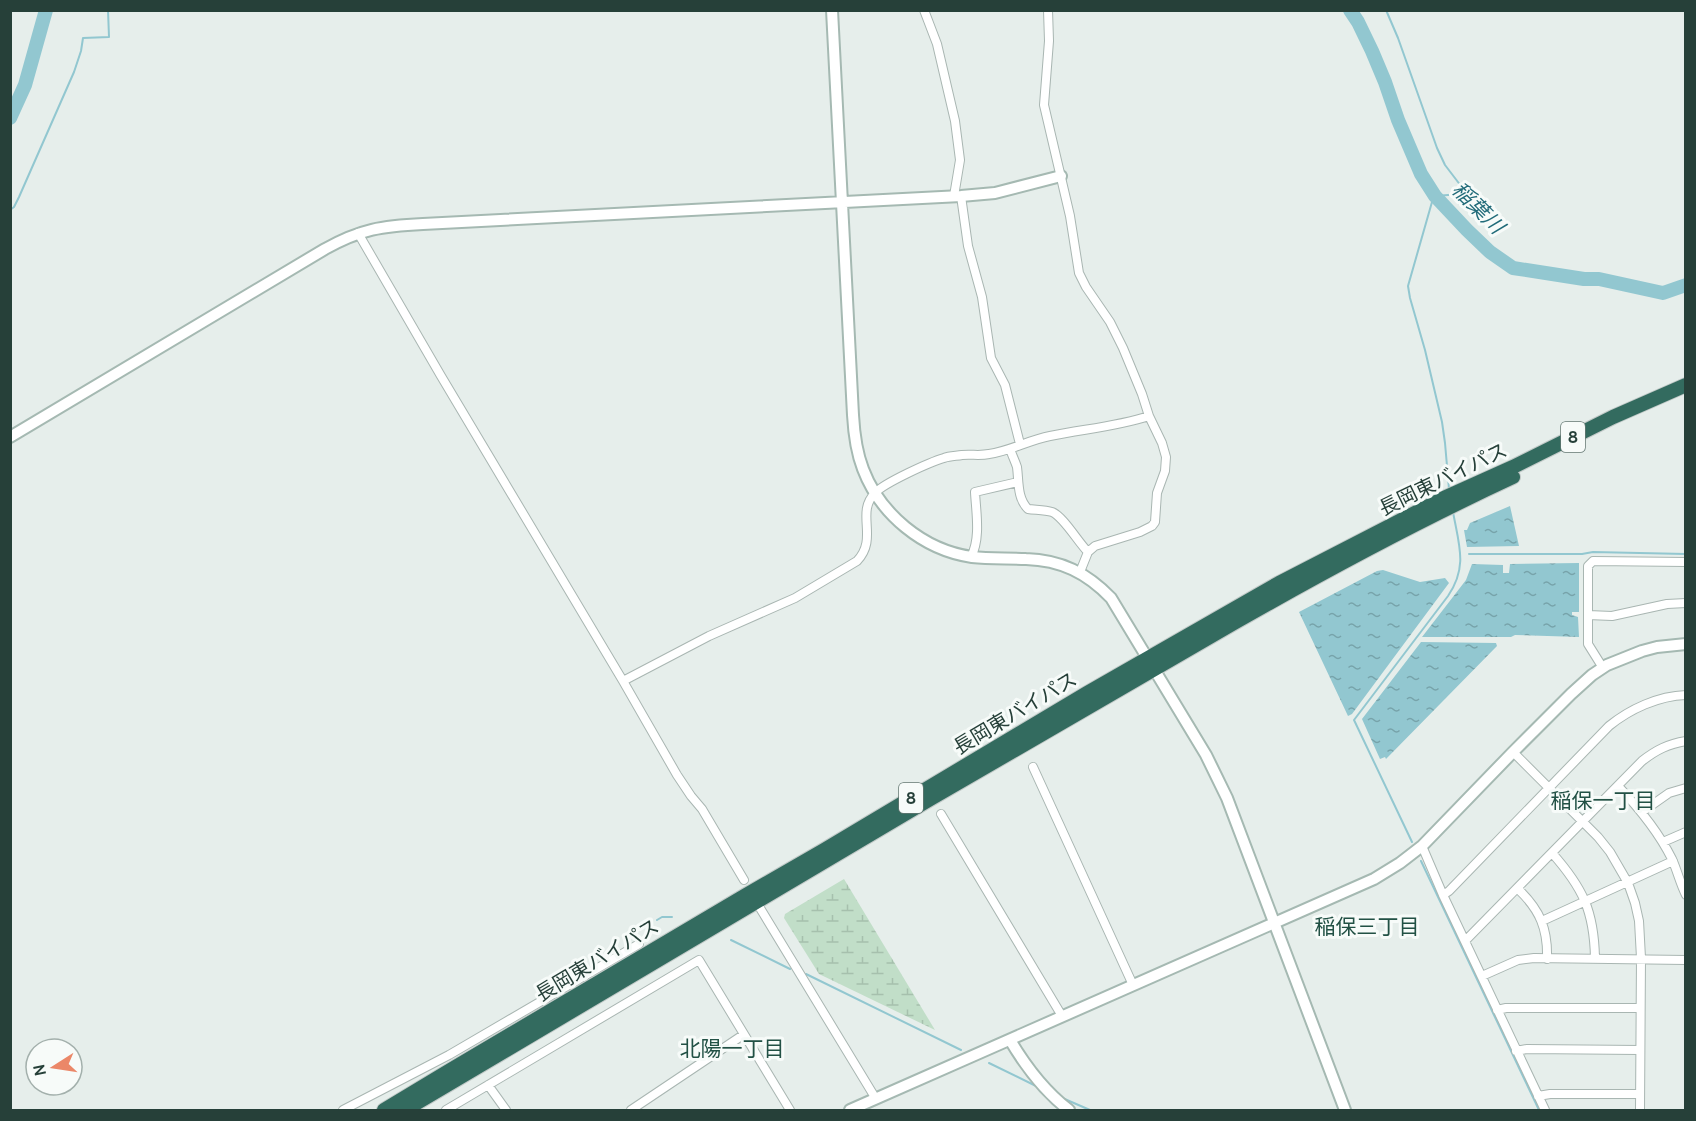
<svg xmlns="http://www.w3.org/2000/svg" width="1696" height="1121" font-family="Cabin,'Noto Sans JP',sans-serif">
  <defs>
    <pattern id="wetland-marsh" width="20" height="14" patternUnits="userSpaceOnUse" patternTransform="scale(1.5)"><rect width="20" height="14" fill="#c1dec8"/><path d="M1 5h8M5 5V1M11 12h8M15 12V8" fill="none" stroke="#a6c0ad"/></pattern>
    <pattern id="water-ripples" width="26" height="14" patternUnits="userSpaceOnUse" patternTransform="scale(1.5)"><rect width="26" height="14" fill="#92c7d0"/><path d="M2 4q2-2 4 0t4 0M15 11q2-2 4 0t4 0" fill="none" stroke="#77a3aa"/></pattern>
  </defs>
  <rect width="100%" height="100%" fill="#e6eeeb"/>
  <path fill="url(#wetland-marsh)" d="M 844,879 L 935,1030 L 819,974 L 784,918 L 785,914 Z"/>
  <path fill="url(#water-ripples)" d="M 1510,506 L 1519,546 L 1467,547 L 1464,530 L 1467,530 L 1470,523 Z
    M 1579,563 L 1579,612 L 1572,612 L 1572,615 L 1578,617 L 1579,637 L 1515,635 L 1511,637 L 1422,637 L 1466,580 L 1472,564 L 1503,565 L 1503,573 L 1509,573 L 1510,564 Z
    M 1383,570 L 1420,582 L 1445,578 L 1449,583 L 1352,714 L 1348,716 L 1299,612 L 1377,571 Z
    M 1421,642 L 1496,643 L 1497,646 L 1386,759 L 1385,757 L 1380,759 L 1362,719 Z"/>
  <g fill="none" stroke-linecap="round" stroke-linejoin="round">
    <path stroke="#92c7d0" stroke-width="2" d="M 1386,10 L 1398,38 L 1437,148 L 1445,165 L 1461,186 L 1461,194 L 1435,196 L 1432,202 L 1408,286 L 1410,298 L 1425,350 L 1442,422 L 1445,443 L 1449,489
      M 10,210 L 14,207 L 19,197 L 74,72 L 81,51 L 83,38 L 109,37 L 108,10
      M 1469,554 L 1582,554 L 1593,552 L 1686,554
      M 1412,842 L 1354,720 L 1448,596 C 1468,567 1459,545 1453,512
      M 1421,861 L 1539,1110
      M 657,920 L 662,917 L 672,917
      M 731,940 L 790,969
      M 806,974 L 961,1050
      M 989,1063 L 1036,1086
      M 1060,1097 L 1090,1110"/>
    <path stroke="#92c7d0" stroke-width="14" d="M 1350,10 L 1358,22 L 1372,51 L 1385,82 L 1398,120 L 1421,174 L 1435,196 L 1467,230 L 1490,252 L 1513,268 L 1584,279 L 1599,279 L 1663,293 L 1686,285
      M 10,118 L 25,85 L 46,10"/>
    <g stroke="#a9b6b2" stroke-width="10">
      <path id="street" d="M 924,10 L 937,44 L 955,121 L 960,160 L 954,196
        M 1048,10 L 1049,41 L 1044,105 L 1070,216 L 1079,273 L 1086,287 L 1110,322 L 1123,348 L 1142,394 L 1149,416 L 1162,443 L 1166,457 L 1165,471 L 1157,493 L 1155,522 L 1152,526 L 1140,532 L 1095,546 L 1088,552 L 1080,572
        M 961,196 L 968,246 L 982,297 L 991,358 L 1005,385 L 1020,444
        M 358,233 L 441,376 L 623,681 L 677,775 L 691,796 L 702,809 L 744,880
        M 1010,449 C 1012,455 1015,461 1017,467 C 1019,482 1017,498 1028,509 C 1035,510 1045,510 1052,512 C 1063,516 1078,542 1088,552
        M 971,557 C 981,538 976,512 975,492 L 1018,482
        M 1588,615 L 1612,616 L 1667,604 L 1686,603
        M 1603,668 L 1588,644 L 1588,566 L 1593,561 L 1686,562
        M 623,681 L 709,636 L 795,598 L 857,561 C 879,538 855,513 875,493 C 884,483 930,462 944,458 C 949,456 956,456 962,455 C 971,454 980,456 989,454 C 1010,451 1029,440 1050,436 C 1083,429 1116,427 1149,416
        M 1513,752 L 1598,837 L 1610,852 L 1628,883 L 1635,903 L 1639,921 L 1641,958 L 1640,1110
        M 1033,767 L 1133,985
        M 1618,786 C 1639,808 1658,831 1672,859 C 1677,870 1680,883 1686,895
        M 1642,812 L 1669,793 L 1686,788
        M 941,814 L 1062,1016
        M 1663,842 L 1686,832
        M 1422,846 L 1443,895 L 1545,1110
        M 1552,853 C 1583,888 1594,911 1595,958
        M 1518,889 C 1540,910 1548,929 1547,959
        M 1443,895 L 1449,891 L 1609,726 C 1630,709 1658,696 1686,695
        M 760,908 L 876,1099
        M 1542,921 L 1673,861
        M 1465,941 L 1642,761 C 1656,750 1668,744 1686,741
        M 1482,976 L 1518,960 L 1534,958 L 1686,960
        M 1497,1010 L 1506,1008 L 1640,1008
        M 1516,1051 L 1527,1049 L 1640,1050
        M 488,1085 L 506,1110
        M 1538,1096 L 1550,1094 L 1640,1094
        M 343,1110 L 449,1055 L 639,944
        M 446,1110 L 699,960 L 790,1110
        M 631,1110 L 743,1035"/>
    </g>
    <g stroke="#a5b9b2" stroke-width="14">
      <path id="secondary" d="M 832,10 L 853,415 C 854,433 856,451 863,469 C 880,514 923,550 972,557 C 990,559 1008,558 1026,559 C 1061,560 1087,573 1111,598 L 1206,755 L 1227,798 L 1345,1110
        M 10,437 L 325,249 C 361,229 382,226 423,224 L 961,196 L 995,193 L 1061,176
        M 1010,1040 C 1026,1067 1044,1091 1069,1110
        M 850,1110 L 1374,879 L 1400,863 L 1422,846 L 1513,752 L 1571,694 L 1592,675 L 1607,665 L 1642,651 L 1657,647 L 1686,644"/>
    </g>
    <g stroke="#c2cac8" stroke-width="16">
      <path id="highway" d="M 384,1110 L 452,1069 L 746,895 L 824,850 L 1087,693 L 1279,583 L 1444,498 L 1513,467 L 1613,417 L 1686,385
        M 405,1110 L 932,798 L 1234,623 C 1325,571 1418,521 1513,477"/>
    </g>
    <use href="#street" stroke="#fff" stroke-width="8"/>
    <use href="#secondary" stroke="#fff" stroke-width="10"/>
    <use href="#highway" stroke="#336b5f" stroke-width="14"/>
  </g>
  <g text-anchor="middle" stroke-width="6" stroke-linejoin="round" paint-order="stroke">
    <g fill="#f7fbf9" stroke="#657873" stroke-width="1.5">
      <rect x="1561" y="422" width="24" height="30" rx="4.5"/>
      <rect x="899" y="783" width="24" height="30" rx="4.5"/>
    </g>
    <g font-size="18" font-weight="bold" fill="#264039">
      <text x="1573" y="443">8</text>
      <text x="911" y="804">8</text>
    </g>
    <g font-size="20" fill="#264039" stroke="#f7fbf9">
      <text transform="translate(1443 479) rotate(-26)" y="7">長岡東バイパス</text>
      <text transform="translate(1015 713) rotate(-31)" y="7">長岡東バイパス</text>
      <text transform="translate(597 960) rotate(-31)" y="7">長岡東バイパス</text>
    </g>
    <g font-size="21" font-style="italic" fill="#226c7a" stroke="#f7fbf9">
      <text transform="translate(1478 208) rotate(45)" y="7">稲葉川</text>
    </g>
    <g font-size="21" fill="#225145" stroke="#f7fbf9">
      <text x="1603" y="808">稲保一丁目</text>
      <text x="1367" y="934">稲保三丁目</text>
      <text x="732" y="1056">北陽一丁目</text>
    </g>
  </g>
  <rect width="1696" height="1121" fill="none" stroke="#264039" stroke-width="24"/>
  <g transform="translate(54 1067) rotate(258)"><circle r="28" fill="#f7fbf9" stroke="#a3b0ac" stroke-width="1.5"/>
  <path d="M0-4.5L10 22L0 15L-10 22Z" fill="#eb8768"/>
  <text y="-9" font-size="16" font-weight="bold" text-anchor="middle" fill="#264039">N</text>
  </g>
</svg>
